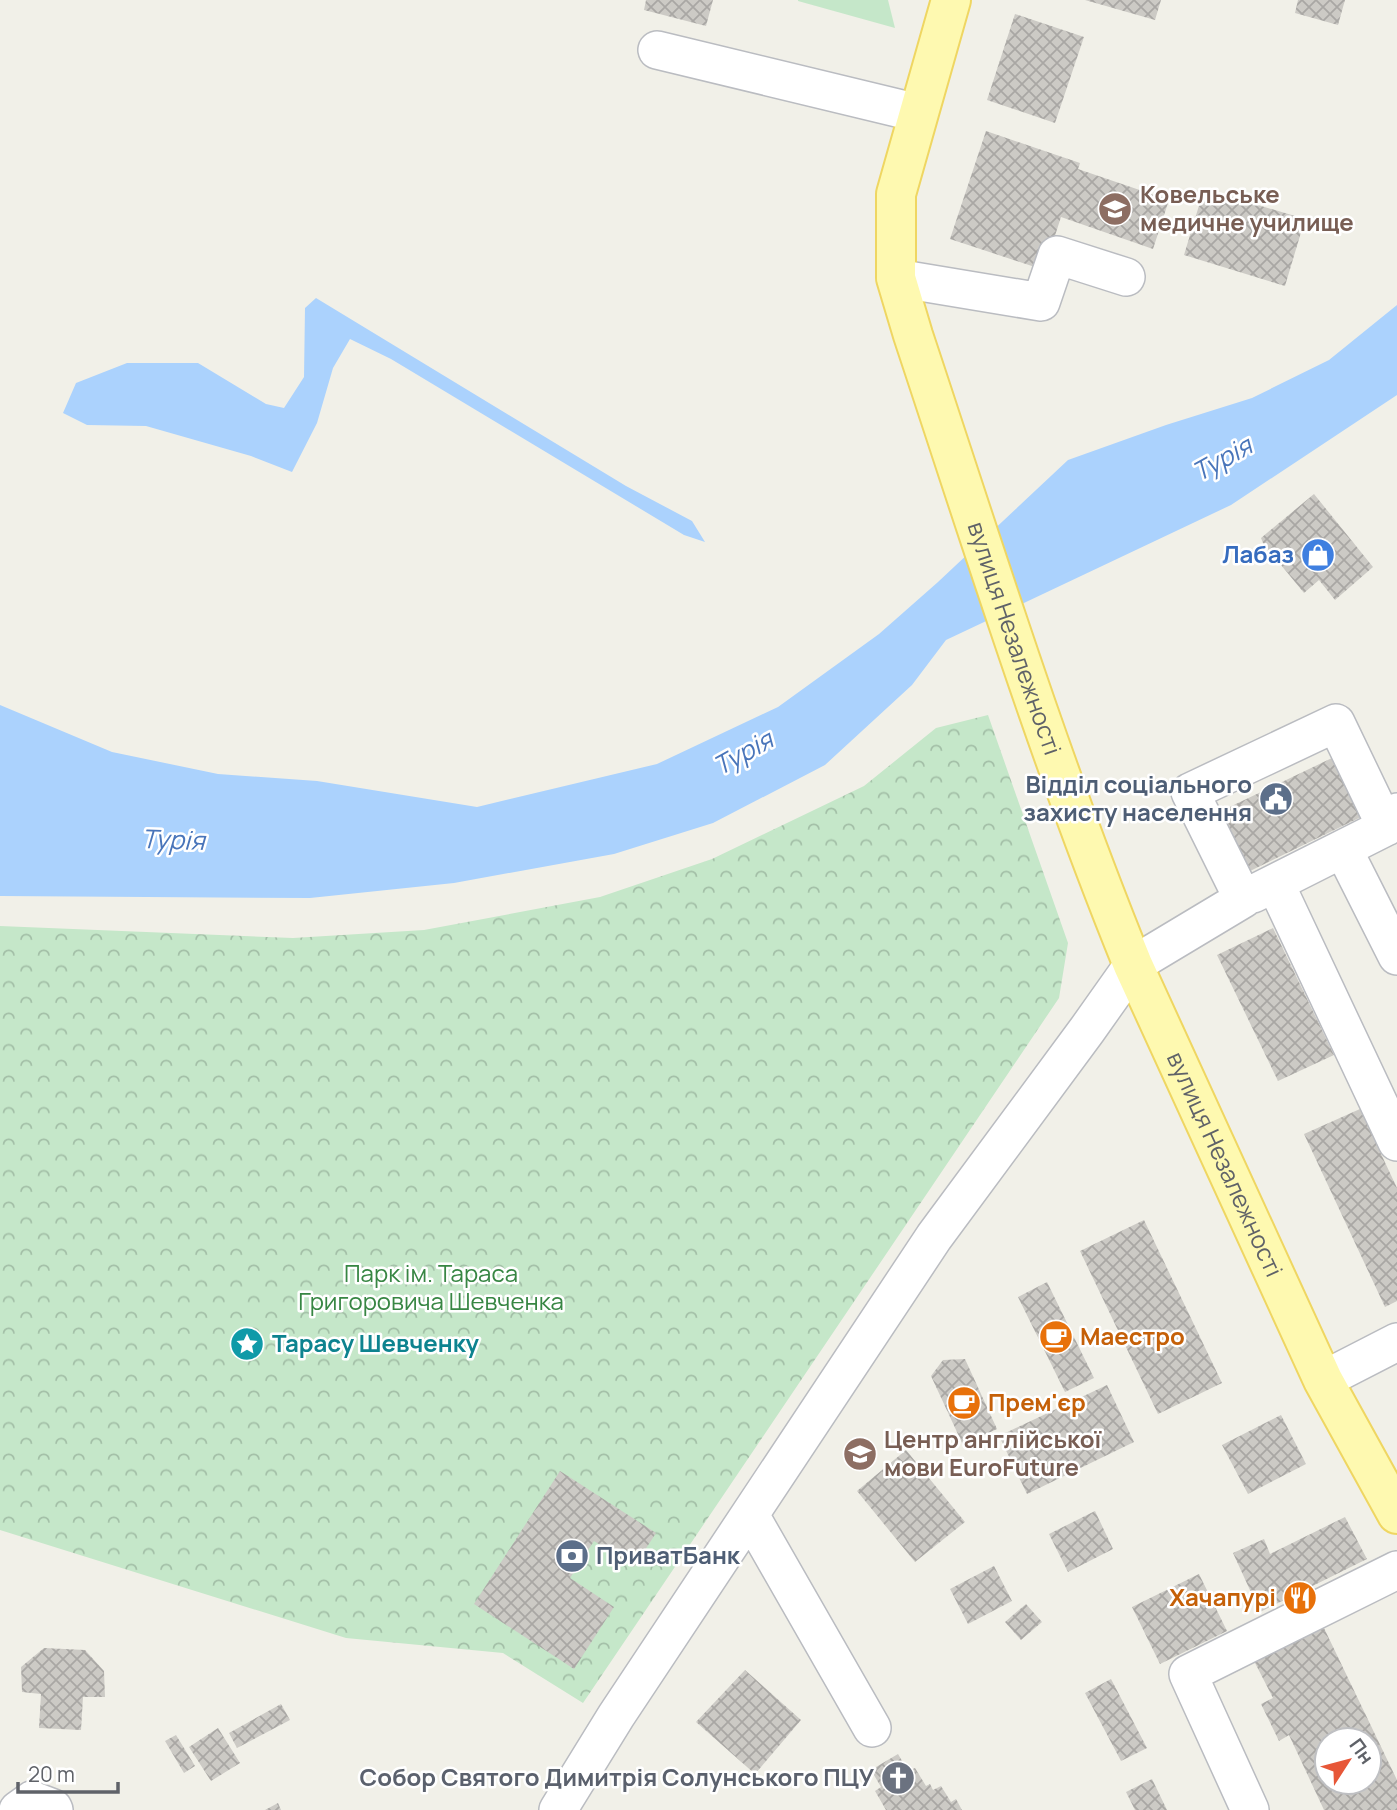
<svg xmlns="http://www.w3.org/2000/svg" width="1397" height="1810" font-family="Manrope,sans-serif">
  <defs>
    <pattern id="park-crowns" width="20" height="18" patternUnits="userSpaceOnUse" patternTransform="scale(1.75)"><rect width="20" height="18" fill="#c5e7c9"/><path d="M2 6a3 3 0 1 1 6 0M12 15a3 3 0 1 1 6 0" fill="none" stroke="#a3bfa7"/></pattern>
    <pattern id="building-cross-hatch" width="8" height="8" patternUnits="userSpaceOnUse" patternTransform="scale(1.75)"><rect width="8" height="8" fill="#cccac5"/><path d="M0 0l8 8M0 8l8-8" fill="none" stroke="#a9a7a4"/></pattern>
  </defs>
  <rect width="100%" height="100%" fill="#f1f0e8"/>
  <path fill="#c5e7c9" d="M 888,0 L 895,28 L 798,1 L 798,0 Z"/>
  <path fill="url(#park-crowns)" d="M 988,715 L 1068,943 L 1059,998 L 583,1703 L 503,1653 L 346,1638 L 0,1530 L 0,926 L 293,938 L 424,930 L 600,897 L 712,859 L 864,786 L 936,728 Z"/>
  <path fill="#abd2fd" d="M 316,298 L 626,486 L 692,521 L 705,542 L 684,535 L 391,359 L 350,339 L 333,368 L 317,423 L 292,472 L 251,456 L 146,426 L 87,425 L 63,413 L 76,383 L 127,363 L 198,363 L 266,404 L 284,408 L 304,377 L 305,308 Z
    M 1397,305 L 1397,395 L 1231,505 L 946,640 L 912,685 L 825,765 L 713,823 L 614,854 L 454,883 L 310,898 L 0,896 L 0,705 L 112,752 L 218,774 L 317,781 L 477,807 L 657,764 L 778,707 L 879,634 L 938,582 L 1068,460 L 1166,425 L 1252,398 L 1329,360 Z"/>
  <path fill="url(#building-cross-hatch)" fill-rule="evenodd" d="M 646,0 L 713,0 L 706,26 L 644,10 Z
    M 1085,0 L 1161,0 L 1155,20 Z
    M 1298,0 L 1345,0 L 1338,25 L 1295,13 Z
    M 1015,14 L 1084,37 L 1055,123 L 987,100 Z
    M 986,131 L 1080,163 L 1078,169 L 1169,200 L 1153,249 L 1061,217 L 1044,270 L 950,239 Z
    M 1204,189 L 1305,219 L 1285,286 L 1184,255 Z
    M 1314,494 L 1373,567 L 1335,600 L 1319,580 L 1304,593 L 1263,543 L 1261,538 Z
    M 1332,758 L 1361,817 L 1246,873 L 1217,813 Z
    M 1273,928 L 1334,1055 L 1278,1081 L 1217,955 Z
    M 1360,1109 L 1397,1188 L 1397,1301 L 1385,1307 L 1304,1134 Z
    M 1144,1220 L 1222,1383 L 1158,1414 L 1080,1251 Z
    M 1047,1282 L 1094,1378 L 1065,1392 L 1018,1297 Z
    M 965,1359 L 997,1429 L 963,1445 L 931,1376 L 943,1360 Z
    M 1107,1385 L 1134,1442 L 1027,1494 L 999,1436 Z
    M 1281,1415 L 1306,1464 L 1248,1494 L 1222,1445 Z
    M 906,1450 L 965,1522 L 915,1562 L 857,1491 Z
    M 560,1471 L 656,1533 L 634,1567 L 594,1541 L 570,1578 L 614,1607 L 574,1669 L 474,1604 Z
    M 1095,1511 L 1113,1549 L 1068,1572 L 1049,1534 Z
    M 1345,1517 L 1367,1559 L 1260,1612 L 1233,1553 L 1264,1539 L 1270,1554 Z
    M 994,1566 L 1012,1601 L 968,1624 L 950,1589 Z
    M 1199,1574 L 1227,1631 L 1160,1664 L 1132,1607 Z
    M 1026,1604 L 1042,1622 L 1021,1640 L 1005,1622 Z
    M 1323,1626 L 1397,1780 L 1397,1810 L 1324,1810 L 1289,1735 L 1279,1741 L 1261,1704 L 1273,1698 L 1254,1661 ZM 1327,1740 L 1369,1740 L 1369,1782 L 1327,1782 Z
    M 44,1648 L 85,1650 L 104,1671 L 105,1697 L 83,1697 L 81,1730 L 39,1728 L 41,1694 L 22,1692 L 21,1667 Z
    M 745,1670 L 801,1720 L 755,1774 L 696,1722 Z
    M 1111,1679 L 1147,1748 L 1121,1761 L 1085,1693 Z
    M 281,1704 L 290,1720 L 237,1748 L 229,1733 Z
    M 218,1728 L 240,1763 L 211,1781 L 189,1747 Z
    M 176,1735 L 195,1766 L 184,1773 L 165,1741 Z
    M 898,1754 L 908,1771 L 915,1768 L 926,1786 L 930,1784 L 933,1790 L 941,1786 L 951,1802 L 956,1799 L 962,1810 L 886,1810 L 875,1791 L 881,1787 L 871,1770 Z
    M 1152,1779 L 1167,1810 L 1135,1810 L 1126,1792 Z
    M 278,1803 L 281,1810 L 265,1810 Z"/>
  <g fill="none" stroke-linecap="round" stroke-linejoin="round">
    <g stroke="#babcc1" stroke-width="40">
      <path id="minor" d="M 657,50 L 918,113
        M 896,278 L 1041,302 L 1057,255 L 1126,277
        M 1343,849 L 1397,956
        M 1275,883 L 1397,1142
        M 1253,894 L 1386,827 L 1397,812
        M 1323,1380 L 1397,1342
        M 750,1515 L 872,1728
        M 18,1810 L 32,1800 L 53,1808 L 54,1810
        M 558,1810 L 616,1716 L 934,1237 L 1087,1030 L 1133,965 L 1243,899 L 1190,792 L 1336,723 L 1386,827
        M 1250,1810 L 1188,1674 L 1397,1570"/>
    </g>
    <g stroke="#efd662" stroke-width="42">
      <g id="major">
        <path id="s1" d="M 951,0 L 896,194 L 896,278 L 913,335 C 983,546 1049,759 1133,965 L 1323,1380 L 1397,1514"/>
      </g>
    </g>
    <use href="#minor" stroke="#fff" stroke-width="37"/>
    <use href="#major" stroke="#fef9b0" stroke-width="38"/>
  </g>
  <defs>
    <g id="university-disc" transform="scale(1.75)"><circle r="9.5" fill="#8d6e63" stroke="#fff"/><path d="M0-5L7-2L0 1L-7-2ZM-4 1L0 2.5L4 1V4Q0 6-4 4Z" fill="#fff"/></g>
    <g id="shop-disc" transform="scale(1.75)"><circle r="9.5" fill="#3f7fe0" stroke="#fff"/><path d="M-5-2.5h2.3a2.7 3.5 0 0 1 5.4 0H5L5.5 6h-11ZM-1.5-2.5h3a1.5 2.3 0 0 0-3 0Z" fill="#fff"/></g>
    <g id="civic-disc" transform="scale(1.75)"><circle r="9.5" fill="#5c6f8a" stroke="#fff"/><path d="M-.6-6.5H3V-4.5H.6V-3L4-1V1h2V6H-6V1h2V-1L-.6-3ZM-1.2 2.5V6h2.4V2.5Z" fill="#fff"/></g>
    <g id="cafe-disc" transform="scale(1.75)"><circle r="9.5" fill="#e8710a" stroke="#fff"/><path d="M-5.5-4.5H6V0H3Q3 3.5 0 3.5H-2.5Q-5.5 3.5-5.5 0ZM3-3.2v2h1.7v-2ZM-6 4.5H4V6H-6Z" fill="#fff"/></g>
    <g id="sight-disc" transform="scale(1.75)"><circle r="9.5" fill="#0f9aa8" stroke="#fff"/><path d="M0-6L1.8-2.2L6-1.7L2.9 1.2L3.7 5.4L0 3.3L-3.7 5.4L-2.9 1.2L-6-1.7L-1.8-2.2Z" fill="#fff"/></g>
    <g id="school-disc" transform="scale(1.75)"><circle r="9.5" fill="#8d6e63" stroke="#fff"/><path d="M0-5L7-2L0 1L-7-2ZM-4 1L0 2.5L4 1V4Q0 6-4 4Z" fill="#fff"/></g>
    <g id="bank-disc" transform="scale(1.75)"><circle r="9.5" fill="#5c6f8a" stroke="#fff"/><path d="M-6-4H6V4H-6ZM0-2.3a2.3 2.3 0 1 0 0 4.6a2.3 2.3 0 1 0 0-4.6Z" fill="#fff"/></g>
    <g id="restaurant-disc" transform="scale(1.75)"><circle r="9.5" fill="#e8710a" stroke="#fff"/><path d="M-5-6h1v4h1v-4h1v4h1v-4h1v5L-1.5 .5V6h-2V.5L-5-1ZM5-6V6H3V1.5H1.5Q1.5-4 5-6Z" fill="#fff"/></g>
    <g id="church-disc" transform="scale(1.75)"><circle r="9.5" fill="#6b7280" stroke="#fff"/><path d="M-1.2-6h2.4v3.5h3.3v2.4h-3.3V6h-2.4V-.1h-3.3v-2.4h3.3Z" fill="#fff"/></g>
  </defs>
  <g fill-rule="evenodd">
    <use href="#university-disc" x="1115" y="209"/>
    <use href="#shop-disc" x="1318" y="555"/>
    <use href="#civic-disc" x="1276" y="799"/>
    <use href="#cafe-disc" x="1056" y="1337"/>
    <use href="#sight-disc" x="247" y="1344"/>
    <use href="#cafe-disc" x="964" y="1403"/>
    <use href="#school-disc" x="860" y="1454"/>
    <use href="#bank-disc" x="572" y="1556"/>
    <use href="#restaurant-disc" x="1300" y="1598"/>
    <use href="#church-disc" x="898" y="1778"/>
  </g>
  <g text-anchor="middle" stroke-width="5" stroke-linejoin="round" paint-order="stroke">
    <g font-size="24" font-weight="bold" fill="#785e54" stroke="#fff" text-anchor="start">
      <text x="1140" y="203">Ковельське<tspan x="1140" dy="28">медичне училище</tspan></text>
      <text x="884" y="1448">Центр англійської<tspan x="884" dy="28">мови EuroFuture</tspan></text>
    </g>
    <g font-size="24" font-weight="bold" fill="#366cbe" stroke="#fff" text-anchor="end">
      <text x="1294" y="563">Лабаз</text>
    </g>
    <g font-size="24" fill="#5f6268" stroke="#fff">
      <text dy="8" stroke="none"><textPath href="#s1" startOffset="665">вулиця Незалежності</textPath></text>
      <text dy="8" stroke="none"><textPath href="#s1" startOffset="1232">вулиця Незалежності</textPath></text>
    </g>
    <g font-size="24" font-weight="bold" fill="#4e5e75" stroke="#fff" text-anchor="end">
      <text x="1252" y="793">Відділ соціального<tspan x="1252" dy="28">захисту населення</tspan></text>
      <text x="596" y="1564" text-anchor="start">ПриватБанк</text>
    </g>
    <g font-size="24" fill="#378643" stroke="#fff">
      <text x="431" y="1282">Парк ім. Тараса<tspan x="431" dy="28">Григоровича Шевченка</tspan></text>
    </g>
    <g font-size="24" font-weight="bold" fill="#c56008" stroke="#fff" text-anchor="start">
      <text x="1080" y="1345">Маестро</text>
      <text x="988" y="1411">Прем'єр</text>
      <text x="1276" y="1606" text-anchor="end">Хачапурі</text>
    </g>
    <g font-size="24" font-weight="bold" fill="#0d838f" stroke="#fff" text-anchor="start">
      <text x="272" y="1352">Тарасу Шевченку</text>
    </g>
    <g font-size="24" font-weight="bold" fill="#5b616d" stroke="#fff" text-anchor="end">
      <text x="874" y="1786">Собор Святого Димитрія Солунського ПЦУ</text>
    </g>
    <g font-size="26" font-style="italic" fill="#4975ba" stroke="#fff">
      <text transform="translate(1222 459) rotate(-29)" y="9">Турія</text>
      <text transform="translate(743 753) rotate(-29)" y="9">Турія</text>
      <text transform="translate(173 840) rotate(2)" y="9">Турія</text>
    </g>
  </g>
  <g transform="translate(1348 1761) rotate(54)"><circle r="33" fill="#ffffff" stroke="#bfc0c3" stroke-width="2"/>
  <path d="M0-5L12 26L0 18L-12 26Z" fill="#e75738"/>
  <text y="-10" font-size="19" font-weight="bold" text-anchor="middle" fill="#5f6268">Пн</text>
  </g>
  <path d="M18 1782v10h100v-10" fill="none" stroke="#5f6268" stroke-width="3.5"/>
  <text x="28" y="1782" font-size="21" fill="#5f6268" stroke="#ffffff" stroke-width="5" paint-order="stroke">20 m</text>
</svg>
